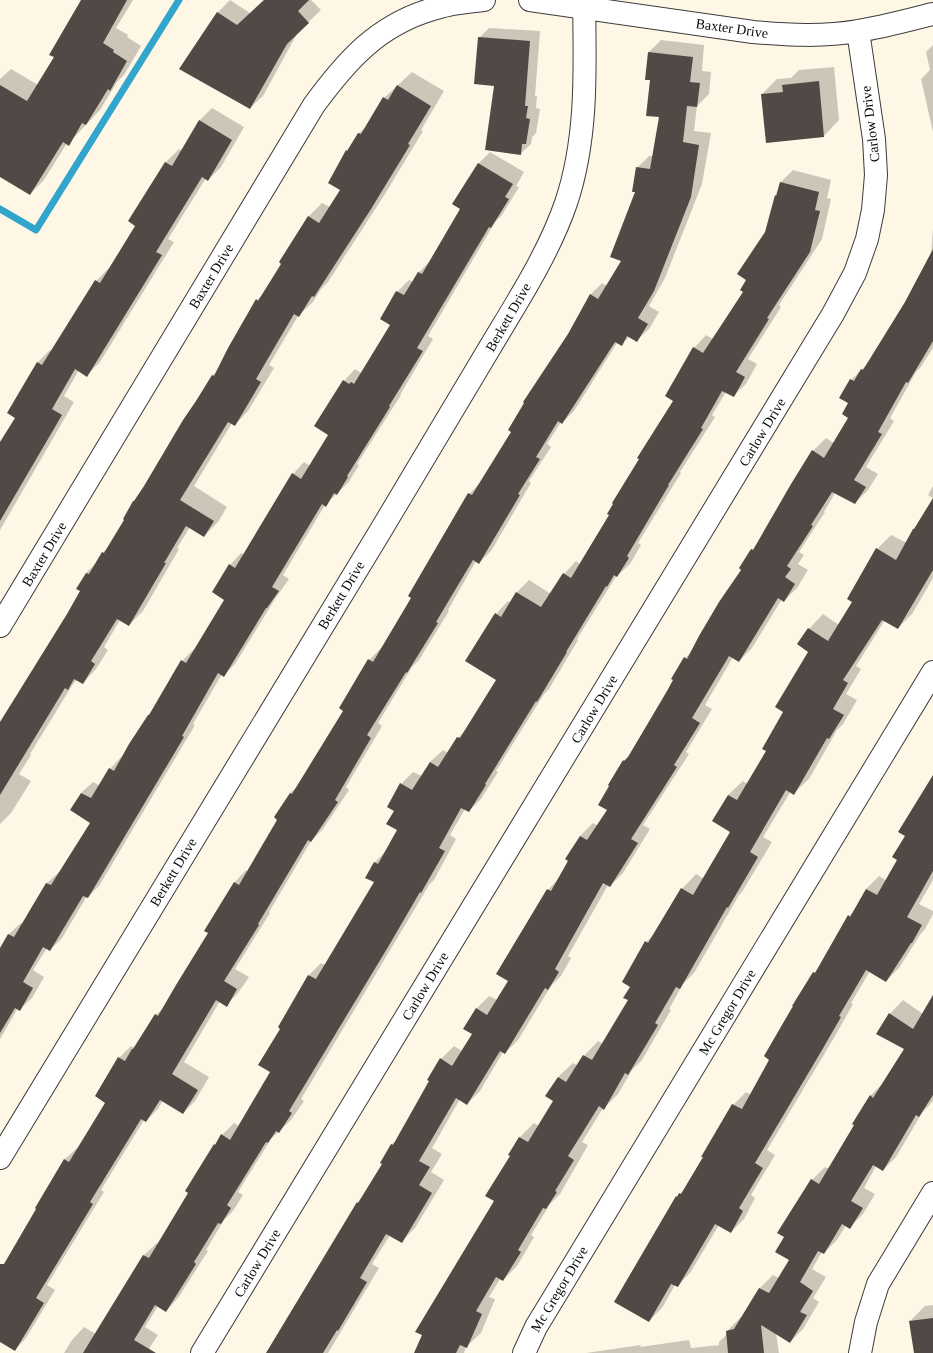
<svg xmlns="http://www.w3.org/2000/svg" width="933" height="1353" font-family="'Times New Roman',serif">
  <rect width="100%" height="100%" fill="#fff7e6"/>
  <path fill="#0003" d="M 82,0 L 133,0 L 116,28 L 128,35 L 127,37 L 141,46 L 124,75 L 117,82 L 100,110 L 68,144 L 67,143 L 44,180 L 30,194 L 0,175 L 0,79 L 11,69 L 38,85 L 55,57 Z
    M 230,0 L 250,13 L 264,0 L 311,0 L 321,10 L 298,32 L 263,96 L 250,108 L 181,69 L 218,12 Z
    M 489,28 L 540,31 L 535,96 L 537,96 L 536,108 L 540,109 L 536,133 L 532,137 L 531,144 L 520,154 L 479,38 Z
    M 661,40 L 704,45 L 702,71 L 711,72 L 709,94 L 697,106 L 694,131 L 711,133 L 702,184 L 665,278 L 649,306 L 659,312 L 649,329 L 637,340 L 630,336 L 621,345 L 617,343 L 574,411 L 562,423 L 561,422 L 547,444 L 551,447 L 529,481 L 531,483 L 491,551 L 479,563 L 476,561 L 448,610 L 449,611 L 419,660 L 412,667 L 378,723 L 382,726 L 346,787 L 349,790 L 323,829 L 311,841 L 269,912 L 270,913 L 235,969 L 249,977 L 238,993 L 226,1005 L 220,1001 L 184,1062 L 209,1077 L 195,1101 L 183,1113 L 163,1100 L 158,1109 L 146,1121 L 144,1120 L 101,1190 L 104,1192 L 47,1285 L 55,1290 L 26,1338 L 15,1350 L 0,1341 L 0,1268 L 6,1262 L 65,1159 L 77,1148 L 78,1149 L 106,1103 L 119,1058 L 131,1046 L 134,1048 L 156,1015 L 167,1004 L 209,933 L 206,931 L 235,882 L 246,870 L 248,871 L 279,819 L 290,793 L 299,785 L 344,710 L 369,660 L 381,648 L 382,648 L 412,598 L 469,494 L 481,482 L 513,432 L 590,295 L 602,283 L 607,286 L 623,261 L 636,191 L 637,168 L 649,156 L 653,156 L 660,116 L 651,79 L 649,52 Z
    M 933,45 L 933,132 L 921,79 L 930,70 L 926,52 Z
    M 834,67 L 839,120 L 824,136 L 762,94 L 777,79 L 791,78 L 799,70 Z
    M 412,72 L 444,91 L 421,130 L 423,131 L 385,194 L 328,282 L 321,289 L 313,302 L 298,316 L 269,365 L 274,368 L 248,411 L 235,425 L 232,423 L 194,486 L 227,507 L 218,522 L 204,536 L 190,527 L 177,548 L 179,549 L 143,611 L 129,625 L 120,620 L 104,647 L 108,650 L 96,669 L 83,683 L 77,680 L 73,684 L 30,754 L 31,755 L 19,774 L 31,781 L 11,813 L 0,824 L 0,725 L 82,591 L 86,573 L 97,562 L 103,553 L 109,546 L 212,376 L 217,371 L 228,349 L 257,300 L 264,293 L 283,263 L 309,216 L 322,203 L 330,207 L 341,190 L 329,183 L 347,151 L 359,133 L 369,124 L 384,98 Z
    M 212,108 L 244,127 L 221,167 L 208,180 L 206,178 L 168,239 L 174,242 L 100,362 L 87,375 L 79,370 L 64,396 L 74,402 L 0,530 L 0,444 L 16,417 L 37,363 L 50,350 L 52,351 L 96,281 L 109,268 L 110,269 L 136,225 L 129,221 L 166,162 L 179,149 L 182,151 L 199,121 Z
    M 490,152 L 524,172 L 516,186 L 519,187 L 502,215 L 495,222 L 428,336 L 433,339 L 400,395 L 401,395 L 357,464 L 359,465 L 348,483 L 325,505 L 283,575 L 289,579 L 275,599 L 235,664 L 224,675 L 222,674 L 193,724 L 195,725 L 99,886 L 88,897 L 87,896 L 62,938 L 50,950 L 47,948 L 33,970 L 44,977 L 32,998 L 20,1009 L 18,1008 L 0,1039 L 0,950 L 9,934 L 21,923 L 23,924 L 47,883 L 59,872 L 60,873 L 92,823 L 81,793 L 93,782 L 100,786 L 110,769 L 121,757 L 122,758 L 149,715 L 153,711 L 182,661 L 194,649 L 195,650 L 226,600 L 230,565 L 241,553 L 244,555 L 293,474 L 304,462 L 310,466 L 329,435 L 344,381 L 355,369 L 361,373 L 392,325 L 381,318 L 397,292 L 409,280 L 413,282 L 419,272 L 431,260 L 462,209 L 454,204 L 479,163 Z
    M 793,170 L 831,180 L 827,198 L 831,199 L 822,239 L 779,305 L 781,307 L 748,359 L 757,364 L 746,384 L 733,396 L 726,392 L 712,415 L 715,417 L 680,472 L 681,473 L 638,543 L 641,545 L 630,564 L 615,578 L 577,639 L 578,640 L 549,689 L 544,694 L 496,771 L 498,772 L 481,799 L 469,811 L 465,809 L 450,835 L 456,839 L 434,880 L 429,885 L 301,1099 L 304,1101 L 291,1120 L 271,1139 L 238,1192 L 243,1195 L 233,1211 L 224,1220 L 206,1250 L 208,1251 L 178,1298 L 166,1311 L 158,1306 L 145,1327 L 158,1335 L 146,1353 L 64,1353 L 72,1340 L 84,1327 L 96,1334 L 144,1255 L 157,1243 L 158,1244 L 189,1193 L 186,1191 L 215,1145 L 222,1135 L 234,1123 L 239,1126 L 272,1072 L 281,1028 L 279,1027 L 309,975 L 321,963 L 325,965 L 375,882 L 366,877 L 375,862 L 386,851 L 398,830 L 395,811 L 401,784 L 413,772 L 422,776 L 430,762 L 443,750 L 448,753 L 458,738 L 466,729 L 497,679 L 496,614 L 508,601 L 511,603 L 517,592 L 529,580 L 551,594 L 564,574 L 576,561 L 580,564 L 610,515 L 674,401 L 694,348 L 706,335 L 713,339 L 744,291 L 766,233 L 776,196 L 778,194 L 780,183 Z
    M 933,228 L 933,348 L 920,368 L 916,372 L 890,418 L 894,421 L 866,467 L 878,474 L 868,490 L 855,503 L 835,493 L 824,512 L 825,512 L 799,552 L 804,555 L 798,564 L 808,570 L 797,588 L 784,601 L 782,599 L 752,648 L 739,661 L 733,657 L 705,705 L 712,709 L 686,752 L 689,754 L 643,825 L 650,829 L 623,873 L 610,886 L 608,885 L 568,956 L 571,958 L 561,976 L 551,986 L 518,1040 L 505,1053 L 503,1052 L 480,1091 L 467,1104 L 460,1099 L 432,1148 L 442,1154 L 431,1172 L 444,1180 L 415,1228 L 402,1241 L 390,1235 L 372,1264 L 379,1268 L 328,1353 L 267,1353 L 358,1203 L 363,1198 L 383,1164 L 381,1163 L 392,1144 L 397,1140 L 441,1059 L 454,1046 L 462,1051 L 473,1034 L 476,1009 L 489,996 L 497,1000 L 509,981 L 548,890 L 560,877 L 580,836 L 593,823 L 598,826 L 608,810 L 611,786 L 609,785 L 624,761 L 631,754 L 668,692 L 685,658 L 694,649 L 742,570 L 752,550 L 757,545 L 813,451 L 826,438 L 834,443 L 850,417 L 850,402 L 841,397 L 851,380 L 870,361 L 906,302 L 931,255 Z
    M 933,486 L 933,498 L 928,495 Z
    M 933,500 L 933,578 L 912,614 L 898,628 L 885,620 L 856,666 L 861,669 L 846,694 L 857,700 L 843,724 L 837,730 L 809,779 L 794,793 L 791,791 L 763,837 L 772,842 L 742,892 L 739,895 L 694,973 L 683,984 L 669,1009 L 671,1010 L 642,1060 L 632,1070 L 618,1094 L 604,1108 L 603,1108 L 582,1142 L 588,1145 L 560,1194 L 550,1204 L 531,1235 L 534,1237 L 517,1266 L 503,1280 L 500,1279 L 489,1297 L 495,1299 L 481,1333 L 466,1347 L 464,1353 L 415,1353 L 495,1201 L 511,1156 L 509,1155 L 520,1137 L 534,1123 L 539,1126 L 554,1101 L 547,1096 L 558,1077 L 573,1063 L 578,1066 L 584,1056 L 598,1041 L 603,1044 L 629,1000 L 631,986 L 646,942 L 655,933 L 682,889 L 696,874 L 704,879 L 731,832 L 728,795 L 743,781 L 748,784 L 768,751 L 810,651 L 809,629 L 823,614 L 839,625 L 854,602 L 877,549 L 891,535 L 907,543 Z
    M 933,778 L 933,880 L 919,904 L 933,911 L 933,914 L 925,929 L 920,935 L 899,968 L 886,981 L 870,971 L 851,1003 L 853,1004 L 835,1036 L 767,1150 L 775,1155 L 751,1195 L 755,1198 L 744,1219 L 731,1232 L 719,1225 L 690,1273 L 677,1286 L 675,1285 L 662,1308 L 649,1321 L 616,1302 L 677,1197 L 686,1188 L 733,1105 L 746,1092 L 751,1095 L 814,973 L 820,967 L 849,916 L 855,911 L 866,889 L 879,876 L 887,881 L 898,860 L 906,835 Z
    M 933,997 L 933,1101 L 922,1113 L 896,1157 L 883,1170 L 876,1166 L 864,1188 L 875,1194 L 863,1214 L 850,1227 L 846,1225 L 837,1240 L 824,1253 L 822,1252 L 812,1269 L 826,1277 L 813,1298 L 819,1302 L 803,1329 L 790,1342 L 776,1333 L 779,1353 L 586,1353 L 641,1345 L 640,1347 L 689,1340 L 691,1348 L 719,1345 L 719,1342 L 727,1334 L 727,1331 L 740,1318 L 743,1317 L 760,1288 L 773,1275 L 779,1278 L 790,1260 L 785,1237 L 812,1180 L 825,1167 L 829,1169 L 856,1125 L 870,1096 L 883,1083 L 906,1048 L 890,1014 L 903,1000 L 923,1014 Z
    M 933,1305 L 933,1353 L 915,1353 L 910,1321 L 925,1306 Z"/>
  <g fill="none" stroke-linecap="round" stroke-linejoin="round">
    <path stroke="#32a5cd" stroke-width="7" d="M 0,209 L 36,230 L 179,0"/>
  </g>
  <path fill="#524946" d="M 81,0 L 127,0 L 103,43 L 114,50 L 113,52 L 127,61 L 110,91 L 108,89 L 86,125 L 82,123 L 69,146 L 63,142 L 30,195 L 0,177 L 0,85 L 27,101 L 54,57 L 49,55 Z
    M 264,0 L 309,0 L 298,11 L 309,23 L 287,44 L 250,109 L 179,69 L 217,12 L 237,25 Z
    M 478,37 L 530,41 L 525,106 L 528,106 L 526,118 L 530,119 L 526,144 L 522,144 L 521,155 L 485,150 L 494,86 L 474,84 Z
    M 648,52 L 693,57 L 690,82 L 700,83 L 697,107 L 687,106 L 683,142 L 699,145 L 691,197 L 654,291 L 638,318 L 648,324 L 637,342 L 627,336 L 622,346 L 615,342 L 562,424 L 558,421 L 536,457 L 540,459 L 518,494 L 520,495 L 479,564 L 473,560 L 436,622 L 438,623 L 407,673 L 406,672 L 367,735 L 371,738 L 335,800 L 338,802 L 311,842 L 308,840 L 258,924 L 259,925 L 224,981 L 237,989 L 227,1007 L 216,1000 L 172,1074 L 198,1090 L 183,1114 L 160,1100 L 146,1122 L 141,1119 L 90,1202 L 93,1204 L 36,1298 L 44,1303 L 15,1351 L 0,1342 L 0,1264 L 4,1264 L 36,1209 L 35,1208 L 64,1159 L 69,1162 L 105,1103 L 95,1096 L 118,1057 L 125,1061 L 132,1049 L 133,1049 L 155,1014 L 158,1016 L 176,985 L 208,933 L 204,931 L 234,882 L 239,885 L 277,820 L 274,817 L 290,793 L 292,794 L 343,711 L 339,708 L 368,659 L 373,662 L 411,598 L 408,596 L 440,541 L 468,493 L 472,495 L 511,432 L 508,430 L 524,403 L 523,402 L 568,334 L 590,294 L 598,299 L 621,261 L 610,257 L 635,192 L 632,192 L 636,167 L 650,169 L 659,117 L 646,116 L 650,80 L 645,80 Z
    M 819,81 L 824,137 L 766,143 L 761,94 L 783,92 L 782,85 Z
    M 397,85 L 431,106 L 408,144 L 410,145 L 371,209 L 314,297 L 312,296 L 299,317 L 294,314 L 256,379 L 261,382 L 235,426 L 228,422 L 180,500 L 214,521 L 204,537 L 186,526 L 164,563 L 166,563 L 129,626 L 117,619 L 91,661 L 95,664 L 83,684 L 74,679 L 68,690 L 65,688 L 0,795 L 0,722 L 67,614 L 80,591 L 76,589 L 86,573 L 89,574 L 102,552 L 104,553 L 124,520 L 123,519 L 133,501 L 134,501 L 144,486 L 183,420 L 196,401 L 212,375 L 214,376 L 228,348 L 256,299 L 258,301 L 281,264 L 279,262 L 308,216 L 319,223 L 340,190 L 328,183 L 346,150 L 347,151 L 358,133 L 361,134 L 383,97 L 388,100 Z
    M 199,120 L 232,140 L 208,181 L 202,177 L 156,252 L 162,255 L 87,377 L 75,369 L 52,409 L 62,415 L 0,521 L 0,442 L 15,418 L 7,413 L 37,362 L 42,365 L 95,280 L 100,283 L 135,226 L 128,221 L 165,162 L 172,166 Z
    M 478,163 L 513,184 L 505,197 L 509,199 L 491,228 L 489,227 L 417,348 L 423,351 L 389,406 L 390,407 L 347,476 L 348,477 L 337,495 L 334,493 L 326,507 L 322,504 L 272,587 L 279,591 L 267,608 L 266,608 L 224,677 L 218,673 L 182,736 L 184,737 L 88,898 L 83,896 L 50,951 L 43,947 L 23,982 L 33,988 L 20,1011 L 15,1008 L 0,1033 L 0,948 L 8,934 L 14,937 L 46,883 L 51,885 L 90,823 L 70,810 L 81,793 L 91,798 L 109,768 L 114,771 L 129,744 L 148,715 L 149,715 L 181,660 L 186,663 L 224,600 L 212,592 L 229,564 L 235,568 L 292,473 L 301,479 L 328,435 L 314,426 L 343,380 L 349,384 L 351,382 L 354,384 L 390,325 L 380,319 L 396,291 L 404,295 L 418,272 L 422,274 L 460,209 L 452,204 Z
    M 780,182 L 819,192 L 815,210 L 820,211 L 810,252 L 767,318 L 769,319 L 736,372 L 745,377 L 734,397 L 722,391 L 701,428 L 703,429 L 668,485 L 669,485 L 627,556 L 629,558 L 617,577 L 614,575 L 607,587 L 606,586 L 566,652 L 567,652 L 537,702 L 536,701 L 485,784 L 486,785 L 469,812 L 461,808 L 439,848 L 445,851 L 421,893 L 420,892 L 388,947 L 289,1111 L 292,1113 L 279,1133 L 276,1131 L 268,1143 L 266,1142 L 227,1205 L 231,1208 L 221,1224 L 218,1223 L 194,1262 L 196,1264 L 166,1312 L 155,1305 L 134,1340 L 156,1353 L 83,1353 L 143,1255 L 149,1258 L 188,1193 L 185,1191 L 214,1144 L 215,1145 L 221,1134 L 230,1140 L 270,1072 L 258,1065 L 280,1029 L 278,1027 L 308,975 L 316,979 L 374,882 L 365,878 L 374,862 L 378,864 L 397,830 L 386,824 L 394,811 L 387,807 L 400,783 L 412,790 L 430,762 L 438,767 L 457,737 L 460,738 L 496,680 L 465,661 L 495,613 L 501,617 L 516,592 L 541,607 L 563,573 L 571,578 L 609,515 L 607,514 L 613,504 L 612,503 L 639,459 L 637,458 L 673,401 L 665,396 L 693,347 L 703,353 L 743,292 L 740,290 L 746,280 L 737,274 L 765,232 L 775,195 L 776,196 Z
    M 933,249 L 933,341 L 908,383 L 906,382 L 878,432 L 882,434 L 854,480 L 866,487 L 855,504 L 832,492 L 811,525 L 813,526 L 787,566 L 791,569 L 785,577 L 795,584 L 784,602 L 778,598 L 739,662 L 729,656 L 692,718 L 700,723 L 674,765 L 677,767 L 631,839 L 638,843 L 610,887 L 603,883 L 555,969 L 559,972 L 548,990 L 545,988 L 505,1054 L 500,1051 L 467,1105 L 456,1098 L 419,1161 L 430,1167 L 419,1185 L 432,1193 L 402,1243 L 386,1234 L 360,1278 L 367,1282 L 338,1331 L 337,1330 L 323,1353 L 266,1353 L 357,1202 L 358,1203 L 382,1164 L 380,1163 L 391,1144 L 393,1145 L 429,1081 L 427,1080 L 440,1058 L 452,1066 L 472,1034 L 463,1029 L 476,1008 L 487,1015 L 508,981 L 496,974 L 547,889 L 551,891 L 568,861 L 565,859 L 580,836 L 587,840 L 607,810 L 598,805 L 609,786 L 608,785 L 623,760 L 624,761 L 628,757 L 667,691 L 673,680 L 671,679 L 684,657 L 687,659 L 699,636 L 719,602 L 741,570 L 739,568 L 751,549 L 753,550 L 791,484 L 812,450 L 824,458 L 848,418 L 842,414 L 848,403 L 839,398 L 850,379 L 854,381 L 861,369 L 863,370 L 905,302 Z
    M 933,498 L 933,570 L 898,629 L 882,620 L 843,680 L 848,683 L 833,709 L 844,715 L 829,739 L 827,738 L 794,795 L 786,790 L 750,852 L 758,857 L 728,908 L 727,907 L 680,989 L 676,987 L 655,1023 L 658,1025 L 628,1075 L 625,1073 L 604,1110 L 599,1106 L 568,1156 L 574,1160 L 555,1191 L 557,1192 L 546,1209 L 543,1208 L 518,1250 L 521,1252 L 503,1281 L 496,1277 L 476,1311 L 482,1314 L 467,1348 L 460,1345 L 456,1353 L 414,1353 L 422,1335 L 415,1332 L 494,1201 L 485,1196 L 510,1156 L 508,1155 L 519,1137 L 528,1142 L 553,1101 L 545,1096 L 558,1077 L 566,1082 L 583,1055 L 592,1060 L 628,1000 L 623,998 L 630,987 L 622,982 L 645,941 L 648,943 L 681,888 L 693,895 L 730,832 L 712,821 L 728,795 L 737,800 L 766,751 L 762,749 L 783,712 L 775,707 L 808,652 L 797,644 L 808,628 L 828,641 L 852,602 L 847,599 L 876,548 L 896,560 L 913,529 L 914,529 Z
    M 933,775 L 933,871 L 907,917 L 922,925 L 912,943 L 911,943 L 886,982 L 866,970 L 839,1016 L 841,1017 L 822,1050 L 755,1163 L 763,1168 L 739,1208 L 743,1211 L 731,1233 L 715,1224 L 678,1287 L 671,1284 L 649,1322 L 614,1302 L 676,1196 L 677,1197 L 679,1193 L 681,1194 L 703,1157 L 701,1157 L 732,1104 L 742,1109 L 769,1060 L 764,1056 L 793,1006 L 792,1006 L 813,972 L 815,973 L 848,915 L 850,917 L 866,889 L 877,895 L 897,860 L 892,857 L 905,836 L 898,832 Z
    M 933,995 L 933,1095 L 919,1117 L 916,1115 L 883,1171 L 873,1165 L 851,1201 L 863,1208 L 850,1229 L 842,1224 L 824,1254 L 818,1251 L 800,1282 L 813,1291 L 800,1312 L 807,1315 L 790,1343 L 761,1325 L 764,1353 L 728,1353 L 726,1331 L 734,1329 L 759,1288 L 769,1293 L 789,1260 L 775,1252 L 784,1237 L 777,1233 L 811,1179 L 819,1184 L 854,1125 L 852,1124 L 870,1095 L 873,1098 L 904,1049 L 876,1034 L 889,1013 L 913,1029 Z
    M 933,1318 L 933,1353 L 914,1353 L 909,1321 Z"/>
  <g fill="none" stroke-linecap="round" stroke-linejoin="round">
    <g stroke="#3c3c3c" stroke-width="24">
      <path id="minor" d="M 530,0 L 753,32 C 788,35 823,37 858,31 C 883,27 908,20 933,14
        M 0,626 L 314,105 C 347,60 378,25 433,9 C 440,7 447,5 453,4 C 464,2 474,1 484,0
        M 0,1158 C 127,949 254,739 381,530 C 417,470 453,409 489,349 C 517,302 548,255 566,203 C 588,138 585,68 584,0
        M 202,1353 L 833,314 L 855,273 L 867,239 L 873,210 L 876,175 L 874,139 L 858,31
        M 524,1353 L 536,1327 L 933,672
        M 860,1353 L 866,1322 L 878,1284 L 933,1193"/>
    </g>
    <use href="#minor" stroke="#fff" stroke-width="22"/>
  </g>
  <g text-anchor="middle" stroke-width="4" stroke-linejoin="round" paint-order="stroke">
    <g font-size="14" fill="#090909" stroke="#fff">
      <text transform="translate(732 28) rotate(8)" y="5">Baxter Drive</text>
      <text transform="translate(870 124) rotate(-97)" y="5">Carlow Drive</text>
      <text transform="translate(211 276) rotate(-59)" y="5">Baxter Drive</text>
      <text transform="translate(508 317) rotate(-60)" y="5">Berkett Drive</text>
      <text transform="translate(762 432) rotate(-59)" y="5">Carlow Drive</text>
      <text transform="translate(44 554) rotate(-59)" y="5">Baxter Drive</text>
      <text transform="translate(341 595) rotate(-59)" y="5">Berkett Drive</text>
      <text transform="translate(594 709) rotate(-59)" y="5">Carlow Drive</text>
      <text transform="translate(173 872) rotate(-59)" y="5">Berkett Drive</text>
      <text transform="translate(425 986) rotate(-59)" y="5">Carlow Drive</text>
      <text transform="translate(727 1012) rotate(-59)" y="5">Mc Gregor Drive</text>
      <text transform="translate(257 1263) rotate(-59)" y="5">Carlow Drive</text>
      <text transform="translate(559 1289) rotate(-59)" y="5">Mc Gregor Drive</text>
    </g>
  </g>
</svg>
